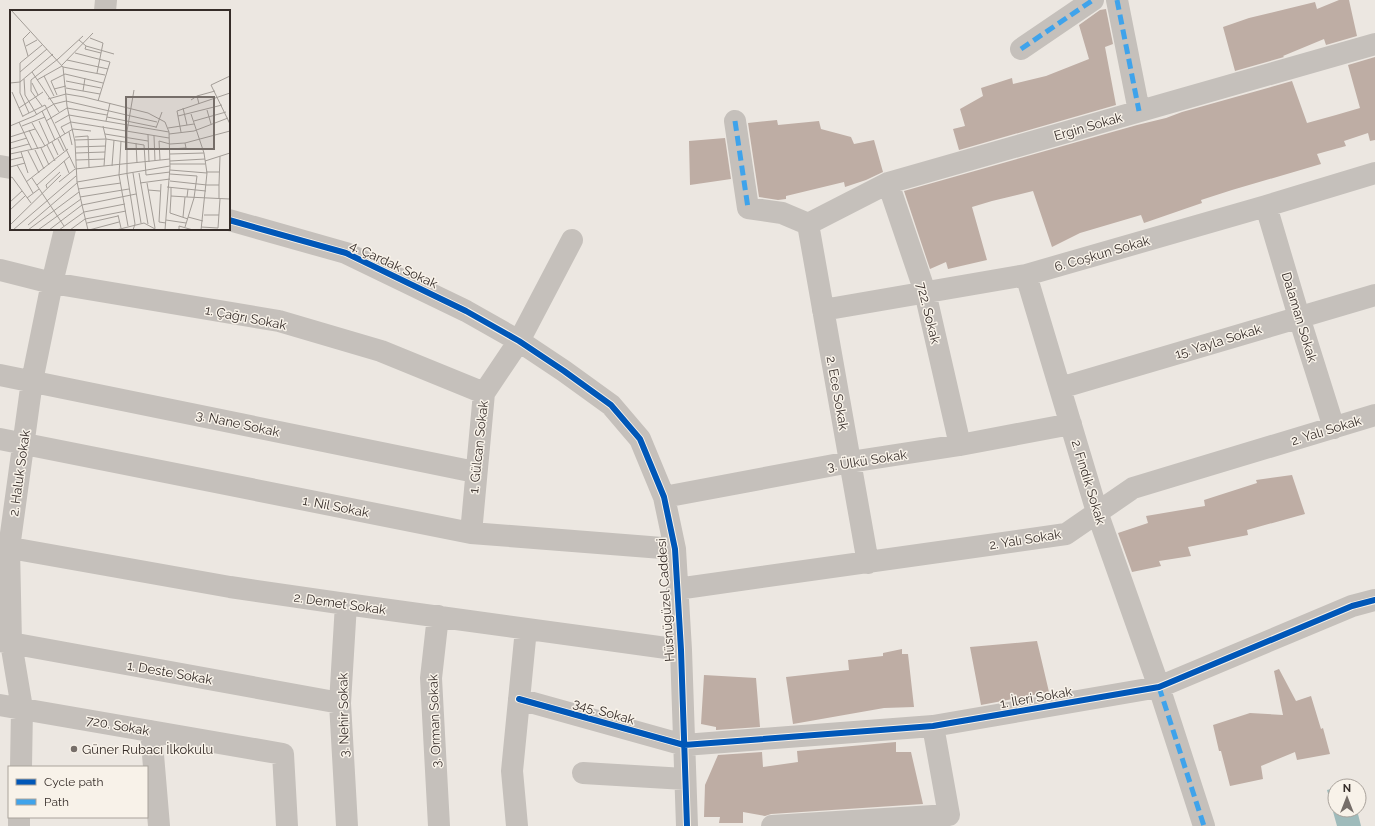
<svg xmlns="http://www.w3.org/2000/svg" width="1375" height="826" font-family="Raleway,sans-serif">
  <rect width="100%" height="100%" fill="#ece7e1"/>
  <path fill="#9fbbbb" d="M 1335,788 L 1335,810 L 1357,810 L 1361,826 L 1337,826 L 1327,790 Z"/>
  <path fill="#beada4" d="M 1339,0 L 1349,0 L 1357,36 L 1326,45 L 1324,39 L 1283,56 L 1284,57 L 1235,71 L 1223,27 L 1249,18 L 1315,2 L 1317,9 Z
    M 1106,9 L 1113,44 L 1105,47 L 1116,105 L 959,150 L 953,129 L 965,126 L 960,109 L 983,96 L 981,88 L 1012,78 L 1013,84 L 1046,76 L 1089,59 L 1079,25 L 1100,10 Z
    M 1375,57 L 1375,140 L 1370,141 L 1368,133 L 1344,141 L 1346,146 L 1317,154 L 1321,164 L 1232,190 L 1201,200 L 1202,203 L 1144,223 L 1141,215 L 1080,233 L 1052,247 L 1033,191 L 992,201 L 972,207 L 987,260 L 948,269 L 946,262 L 930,269 L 904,191 L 1137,125 L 1166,118 L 1182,112 L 1292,81 L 1307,123 L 1336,115 L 1360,108 L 1348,65 Z
    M 777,120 L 778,125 L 819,121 L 821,129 L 851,137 L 854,144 L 874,140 L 883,172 L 866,180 L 845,187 L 844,182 L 786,196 L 786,199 L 778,200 L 759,197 L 748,123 Z
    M 725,138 L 731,179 L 690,185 L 689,141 Z
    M 1292,475 L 1305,514 L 1247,530 L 1248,535 L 1188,547 L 1191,556 L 1159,561 L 1161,566 L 1132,572 L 1118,533 L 1148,523 L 1146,516 L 1205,506 L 1204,500 L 1257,483 L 1256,480 Z
    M 1037,641 L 1049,692 L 981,705 L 970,647 Z
    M 902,649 L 902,654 L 908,654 L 914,707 L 884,708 L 793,724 L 786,677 L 849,670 L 848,660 L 883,656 L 883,653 Z
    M 1279,669 L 1296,701 L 1311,696 L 1321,729 L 1323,728 L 1330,754 L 1297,760 L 1295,752 L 1261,766 L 1263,779 L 1230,786 L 1221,751 L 1219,751 L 1213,725 L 1250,713 L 1283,715 L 1274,671 Z
    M 704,675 L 756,678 L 760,727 L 716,730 L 716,727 L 701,724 Z
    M 896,742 L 896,752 L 911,752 L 923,804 L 771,814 L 765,816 L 743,812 L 743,823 L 719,823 L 720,817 L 704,817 L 705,785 L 718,755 L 762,752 L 763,767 L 798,762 L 797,751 Z"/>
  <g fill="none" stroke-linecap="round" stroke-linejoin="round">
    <path stroke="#c5c0bb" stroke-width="22" d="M 1117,0 L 1139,111
      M 105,11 L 106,0
      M 1021,49 L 1093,0
      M 735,121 L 748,208 L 782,213 L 808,224
      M 0,166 L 11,168
      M 888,183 L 925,292 L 960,445
      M 1266,206 L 1299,317 L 1334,428
      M 229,220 L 346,253 L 466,311 L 519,341 L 564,371 L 611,405 L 640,439 L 664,497 L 675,549 L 681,650 L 687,826
      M 808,224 L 888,183 L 1375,44
      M 808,224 L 868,563
      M 0,270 L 52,283 L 279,321 L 381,351 L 484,393
      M 1026,275 L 1097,512 L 1159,687 L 1204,826
      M 823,310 L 1026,275 L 1266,206 L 1375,173
      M 0,375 L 475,472
      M 1060,388 L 1375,295
      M 0,439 L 471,533 L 675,549
      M 664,497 L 850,462 L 960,445 L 1071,424
      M 471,533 L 484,393 L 519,341 L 572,240
      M 0,546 L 230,587 L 346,604 L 681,650
      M 677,589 L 1066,534 L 1133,488 L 1375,415
      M 346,604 L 340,703 L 347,826
      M 438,616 L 431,678 L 439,826
      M 0,641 L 340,703
      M 519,699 L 684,745 L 933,726 L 1159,687 L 1352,606 L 1375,600
      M 0,705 L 283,754 L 287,826
      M 151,731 L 159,826
      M 21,767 L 22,708 L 11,643 L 9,548 L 32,381 L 52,283 L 65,229
      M 583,773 L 685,779
      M 19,826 L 19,817
      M 517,826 L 512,771 L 526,629
      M 772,826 L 949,815 L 933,726"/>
    <path stroke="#3fa3eb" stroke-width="5" stroke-dasharray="10 5" stroke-linecap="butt" d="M 1117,0 L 1139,111
      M 1021,49 L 1093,0
      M 735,121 L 748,208
      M 1159,687 L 1204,826"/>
    <g stroke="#f8f2e9" stroke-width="8">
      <path id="cycleway" d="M 229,220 L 346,253 L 466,311 L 519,341 L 564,371 L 611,405 L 640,439 L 664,497 L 675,549 L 681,650 L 687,826
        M 519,699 L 684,745 L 933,726 L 1159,687 L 1352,606 L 1375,600"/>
    </g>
    <use href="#cycleway" stroke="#0057b8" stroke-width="6"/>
  </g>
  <circle fill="#766e69" stroke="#f8f2e9" stroke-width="1.5" cx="74" cy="749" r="4"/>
  <g text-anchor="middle" stroke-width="3" stroke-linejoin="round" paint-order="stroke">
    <g font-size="13" fill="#362d29" stroke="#f8f2e9">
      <text transform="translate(1088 126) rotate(-16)" y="5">Ergin Sokak</text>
      <text transform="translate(1102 253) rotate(-16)" y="5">6. Coşkun Sokak</text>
      <text transform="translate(394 264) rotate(25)" y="5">4. Çardak Sokak</text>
      <text transform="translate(929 313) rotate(76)" y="5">722. Sokak</text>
      <text transform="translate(246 317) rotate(11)" y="5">1. Çağrı Sokak</text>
      <text transform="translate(1300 317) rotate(73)" y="5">Dalaman Sokak</text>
      <text transform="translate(1218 341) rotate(-17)" y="5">15. Yayla Sokak</text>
      <text transform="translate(838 393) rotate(80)" y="5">2. Ece Sokak</text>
      <text transform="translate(238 423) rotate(12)" y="5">3. Nane Sokak</text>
      <text transform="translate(1326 430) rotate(-17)" y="5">2. Yalı Sokak</text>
      <text transform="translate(478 447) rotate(-84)" y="5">1. Gülcan Sokak</text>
      <text transform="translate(867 460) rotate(-9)" y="5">3. Ülkü Sokak</text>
      <text transform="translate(19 473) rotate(-82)" y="5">2. Haluk Sokak</text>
      <text transform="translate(1089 482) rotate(73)" y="5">2. Fındık Sokak</text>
      <text transform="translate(336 506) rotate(11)" y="5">1. Nil Sokak</text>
      <text transform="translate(1025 539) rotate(-9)" y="5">2. Yalı Sokak</text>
      <text transform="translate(665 600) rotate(-94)" y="5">Hüsnügüzel Caddesi</text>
      <text transform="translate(340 603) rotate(8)" y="5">2. Demet Sokak</text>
      <text transform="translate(170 672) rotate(10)" y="5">1. Deste Sokak</text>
      <text transform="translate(1036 697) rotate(-10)" y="5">1. İleri Sokak</text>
      <text transform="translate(604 711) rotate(16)" y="5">345. Sokak</text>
      <text transform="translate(343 715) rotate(-91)" y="5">3. Nehir Sokak</text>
      <text transform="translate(434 721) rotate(-92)" y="5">3. Orman Sokak</text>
      <text transform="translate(118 725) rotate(10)" y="5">720. Sokak</text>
    </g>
    <g font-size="13" fill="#362d29" stroke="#f8f2e9" text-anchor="start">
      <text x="82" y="754">Güner Rubacı İlkokulu</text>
    </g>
  </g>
  <g transform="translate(10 10)">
    <rect width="220" height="220" fill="#ece7e1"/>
    <path fill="none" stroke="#a39d97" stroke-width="1" d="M 1,0 L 53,57 L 57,96 L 65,132 L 67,172 L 72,195 L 126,184M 80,28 L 93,33 L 87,63M 69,30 L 76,36 L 104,44M 16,36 L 27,30M 76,36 L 75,39 L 91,43M 65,43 L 100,52 L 88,91M 18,46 L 13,29 L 20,22M 48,49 L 73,26M 57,50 L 98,59M 52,55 L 83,23M 53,57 L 95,65M 10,62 L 37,39M 22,62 L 49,102M 34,66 L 44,86M 220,66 L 201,75 L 220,114M 14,69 L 15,85 L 27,105M 27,70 L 52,56M 56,71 L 91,78M 0,73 L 10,72 L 43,44M 22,73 L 28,85M 56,78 L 90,84M 44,79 L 56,76M 73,81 L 75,68M 2,82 L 13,107M 47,85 L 41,71 L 55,64 L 93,73M 187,86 L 205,81M 38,89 L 56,84 L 74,87 L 138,103 L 155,112 L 159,122 L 160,157 L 155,220M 181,90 L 187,86 L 189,94M 32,96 L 21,81 L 21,70 L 48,49M 9,98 L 33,82M 173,98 L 177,115M 197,100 L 201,114M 32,101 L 45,130M 167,101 L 220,83M 167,101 L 171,122M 19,103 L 10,83 L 10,53 L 32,35M 181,104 L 194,143 L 197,163 L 191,220M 13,106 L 35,95 L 65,158M 168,106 L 212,95M 97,107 L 146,117M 29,111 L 39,133M 36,111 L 57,98 L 97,105M 96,111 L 100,93M 184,111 L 216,102M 9,112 L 22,140M 22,113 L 35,136M 45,113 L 59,105 L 159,122M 0,116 L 24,106 L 44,94 L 56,91 L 147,112M 12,116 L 35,107M 93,116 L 96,129 L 94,156M 146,118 L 152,102M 158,118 L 184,114M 19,120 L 28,139M 59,122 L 62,135M 55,124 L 51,117 L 61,112 L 159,128M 95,124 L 138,131M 159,124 L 184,121 L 218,108M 138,125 L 139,152M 144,126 L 145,151M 0,127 L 25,119M 65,127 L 78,126 L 79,157M 48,129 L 54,141M 65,130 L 96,129 L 134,135 L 136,165 L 160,162M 111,131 L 109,165 L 118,216M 149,131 L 160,134 L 175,133 L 220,121M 149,131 L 150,150M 42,132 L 48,145M 0,133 L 17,128M 126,133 L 127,153M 37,135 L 45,151M 66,137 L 96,136M 31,138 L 39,155M 0,139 L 19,134M 160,139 L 176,138 L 175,133M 25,140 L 34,159M 18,141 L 29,163M 11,142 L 18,163M 66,143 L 95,142M 0,144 L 33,137 L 63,119 L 81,121M 160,144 L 194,143M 0,150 L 13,147M 66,150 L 95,149M 54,151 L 59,163M 160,151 L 195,149M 195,151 L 220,143M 160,154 L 195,154M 7,155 L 23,183M 102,156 L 104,130M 0,157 L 15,153M 65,159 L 160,149M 160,160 L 197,163M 196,162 L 210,162M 123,163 L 131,213M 129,163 L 138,214M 160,164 L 187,166 L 184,188 L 175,217M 0,168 L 2,167 L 21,193M 22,168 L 54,216M 160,171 L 197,175M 16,172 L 58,139M 49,172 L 65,159M 67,172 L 160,156M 130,173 L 160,169M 137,173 L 145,218M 151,174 L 149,212 L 156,213M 27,175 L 60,146M 197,175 L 209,175 L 209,189M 209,175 L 210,146M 157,177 L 196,181M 37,178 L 36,175 L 50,162M 161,178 L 161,186 L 177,187M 68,179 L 111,173M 178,179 L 177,187 L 220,189M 138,180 L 150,181M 161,186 L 160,203 L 178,209M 70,187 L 119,179M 17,188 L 29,179M 0,192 L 12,181M 0,200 L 15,186M 74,202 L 115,194M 108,205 L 111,218M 194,205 L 209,205M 173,207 L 175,187M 178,207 L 193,211M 156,210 L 176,213M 77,213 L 108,206M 0,215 L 51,165M 18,215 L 67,173M 191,217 L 208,218 L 210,189M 3,220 L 66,166M 18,220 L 69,182M 28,220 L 71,189M 39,220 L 72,195 L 78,220M 49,220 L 74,202M 60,220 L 75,209 L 116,201M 79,220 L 109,212M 106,220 L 134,213 L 147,220M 123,220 L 125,214 L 117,164 L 117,121 L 124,80M 169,220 L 169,216 L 183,220"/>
    <path fill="#766e69" fill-opacity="0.15" stroke="#766e69" stroke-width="2" d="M 116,87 L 204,87 L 204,139 L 116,139 Z"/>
    <rect width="220" height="220" fill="none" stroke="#362d29" stroke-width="2"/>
  </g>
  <rect x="8" y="766" width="140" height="52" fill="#f8f2e9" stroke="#aaa39c"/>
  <rect x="16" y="779" width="20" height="6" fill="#0057b8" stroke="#aaa39c"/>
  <text x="44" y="786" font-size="12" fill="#362d29">Cycle path</text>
  <rect x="16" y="799" width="20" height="6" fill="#3fa3eb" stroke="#aaa39c"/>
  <text x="44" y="806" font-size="12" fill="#362d29">Path</text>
  <g transform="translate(1347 798)"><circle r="19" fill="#f8f2e9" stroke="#aaa39c"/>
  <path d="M0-3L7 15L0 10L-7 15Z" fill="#766e69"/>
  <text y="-6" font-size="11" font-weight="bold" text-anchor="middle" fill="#362d29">N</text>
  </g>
</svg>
